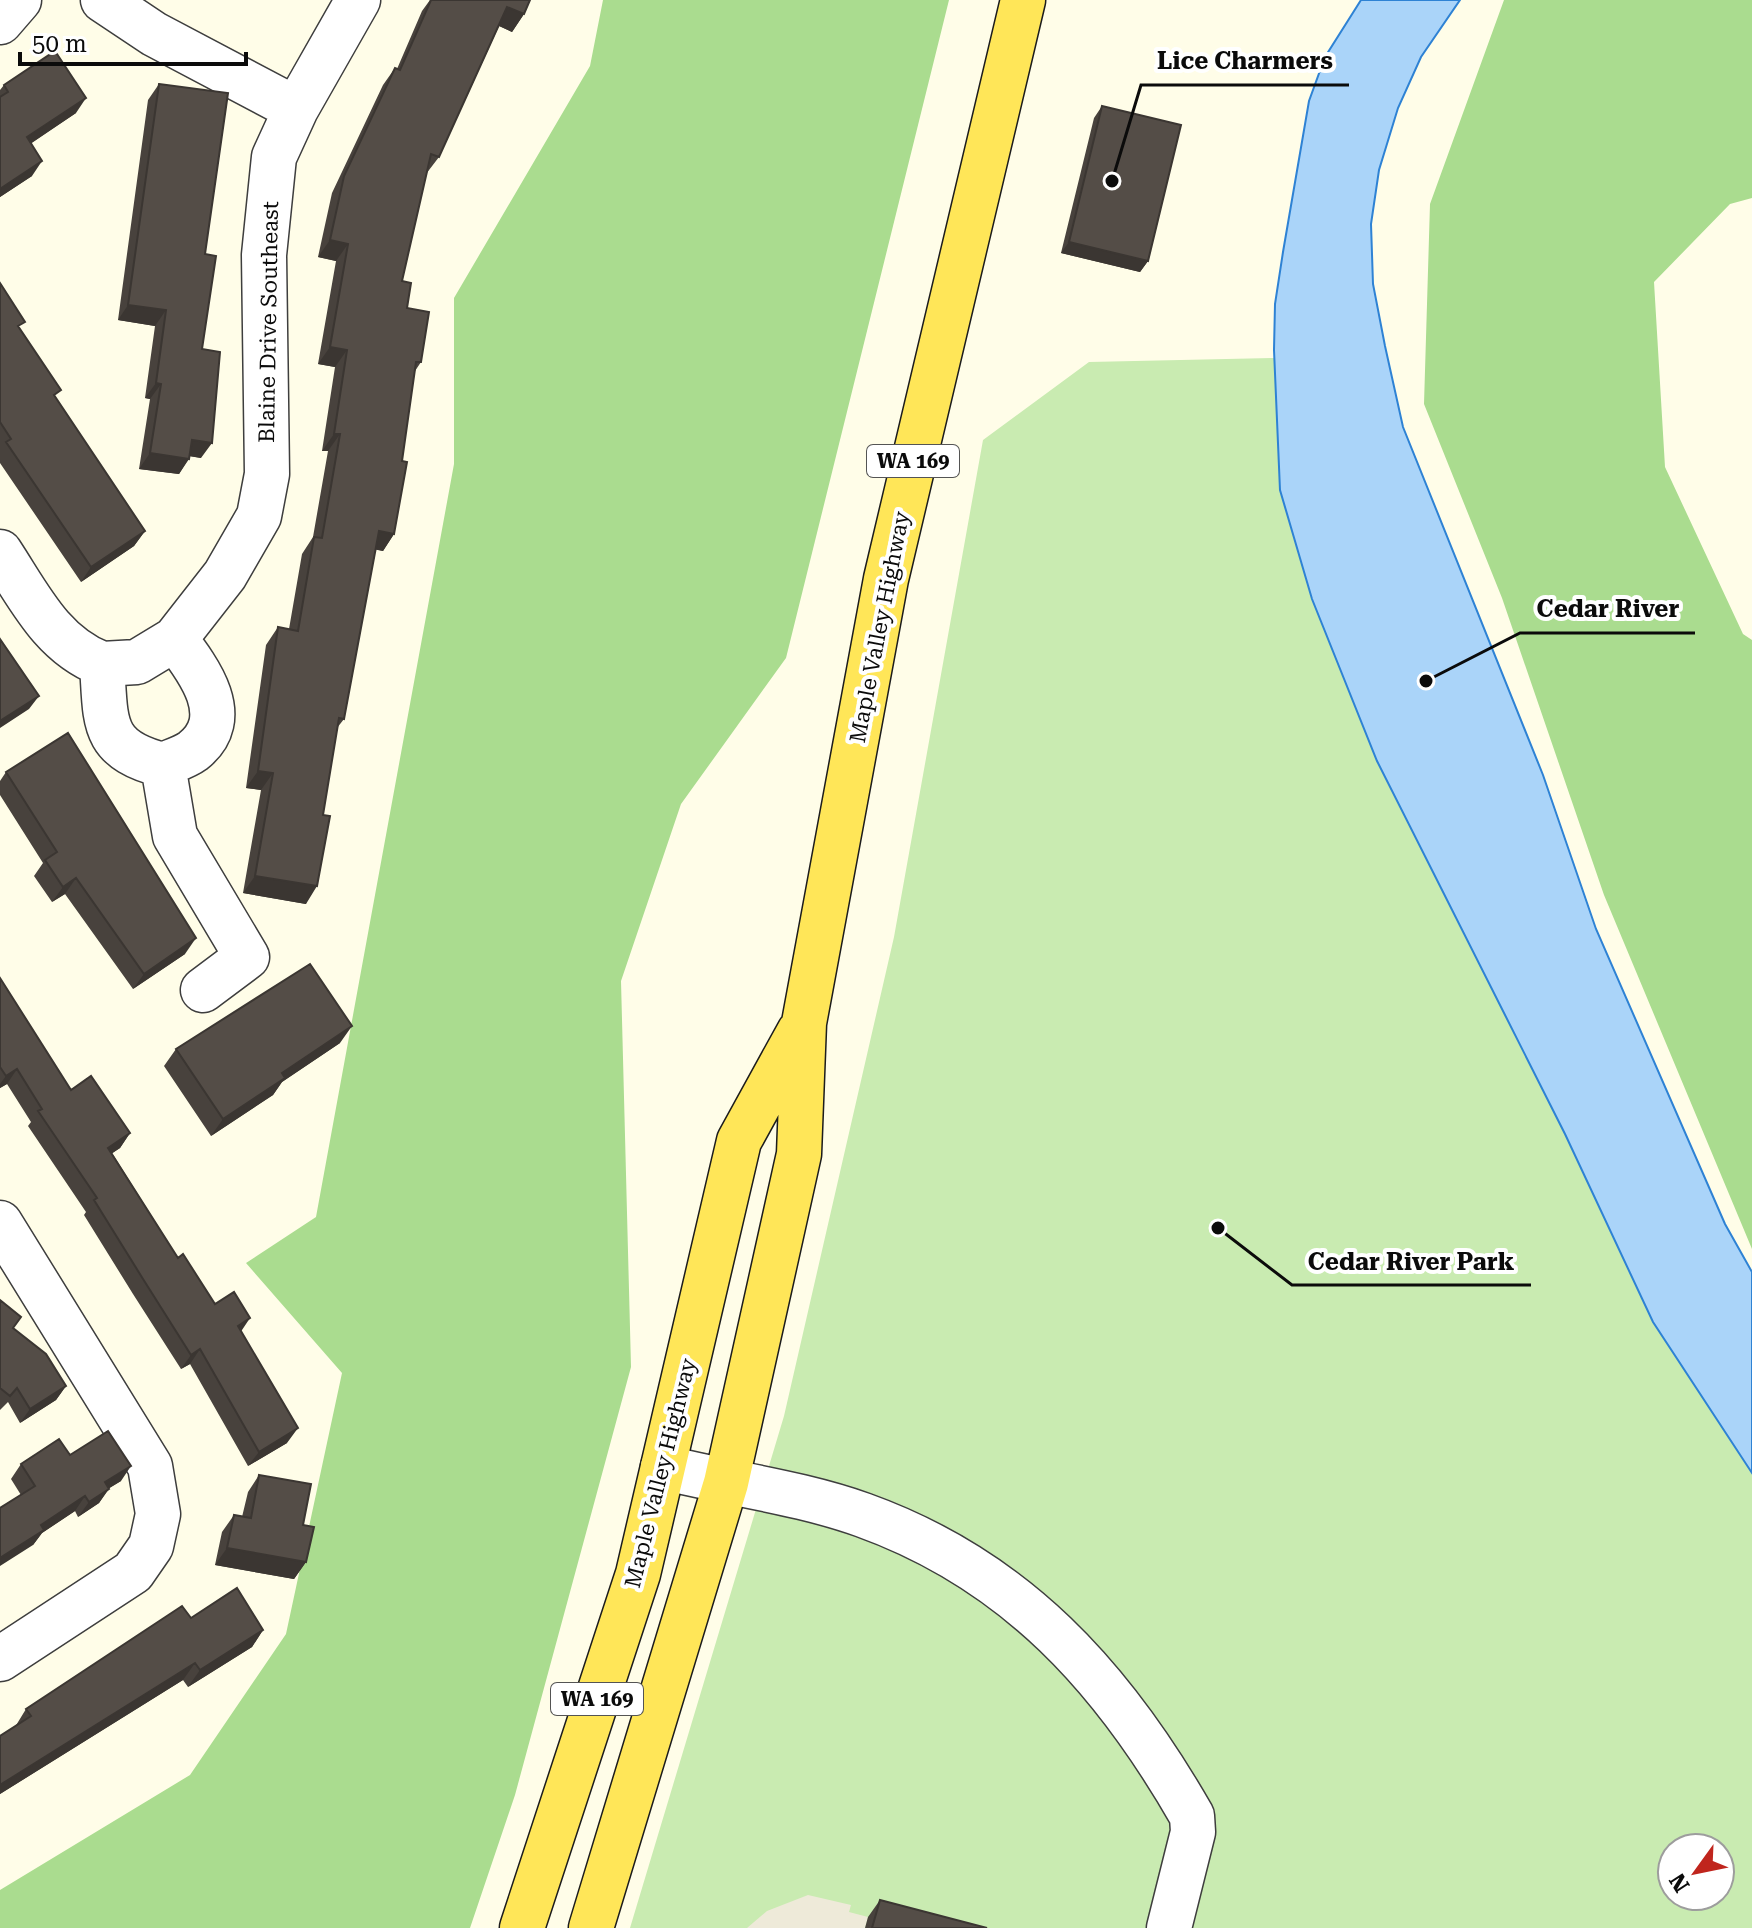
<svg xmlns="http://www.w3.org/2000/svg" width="1752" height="1928" font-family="'Roboto Serif',serif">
  <rect width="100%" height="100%" fill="#fffde8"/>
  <path fill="#c9ebb1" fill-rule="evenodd" d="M 1275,358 L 1312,599 L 1377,761 L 1565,1134 L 1653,1322 L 1752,1473 L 1752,1928 L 630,1928 L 784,1416 L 894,937 L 983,440 L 1089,362 ZM 1672,1848 L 1720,1848 L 1720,1896 L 1672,1896 Z"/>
  <path fill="#aadc8f" d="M 603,0 L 949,0 L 786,658 L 681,804 L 621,981 L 631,1367 L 515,1795 L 470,1928 L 0,1928 L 0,1890 L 190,1775 L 286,1634 L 342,1373 L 246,1263 L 316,1217 L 454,464 L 454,298 L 590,66 Z
    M 1504,0 L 1752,0 L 1752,198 L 1730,204 L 1654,282 L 1665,467 L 1743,634 L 1752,640 L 1752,1249 L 1604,895 L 1502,598 L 1424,404 L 1430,204 Z"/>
  <path fill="#eeead9" d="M 808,1895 L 851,1905 L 849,1912 L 868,1917 L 865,1928 L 747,1928 L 767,1911 Z"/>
  <path fill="#aad4f9" stroke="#2e82d4" stroke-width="2" d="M 1361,0 L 1460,0 L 1421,57 L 1398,108 L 1379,170 L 1371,224 L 1373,284 L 1385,346 L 1403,427 L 1543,775 L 1596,929 L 1725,1224 L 1752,1272 L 1752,1473 L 1653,1322 L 1565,1134 L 1377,761 L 1312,599 L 1280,490 L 1274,350 L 1275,304 L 1283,252 L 1309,101 L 1325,57 Z"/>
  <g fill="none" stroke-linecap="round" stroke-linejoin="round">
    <g stroke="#3e3e3e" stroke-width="47">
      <path id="minor" d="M 103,0 L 154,34 L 296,109
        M 0,22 L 19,0
        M 0,552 C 29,596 51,644 102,664 C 106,722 100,749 163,765 L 175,836 L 247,957 L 203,990
        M 102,664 L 137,662 L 175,639 L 225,575 L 259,516 L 267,474 L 264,255 L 274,157 L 296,109 L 358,0
        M 163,765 C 172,761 185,757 193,751 C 235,718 199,670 175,639
        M 0,1223 L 150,1466 L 158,1514 L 151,1546 L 133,1572 L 0,1659
        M 663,1467 C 729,1484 799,1492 863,1515 C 1016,1570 1113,1678 1192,1816 L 1193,1832 L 1169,1928"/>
    </g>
    <g stroke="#1c1c1c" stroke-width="47">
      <path id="major" d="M 522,1928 L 638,1574 L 739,1141 L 799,1032
        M 591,1928 L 726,1483 L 799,1154 L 804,1023 L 886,579 L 1023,0"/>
    </g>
    <use href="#minor" stroke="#fff" stroke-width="44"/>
    <use href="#major" stroke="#ffe658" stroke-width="44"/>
  </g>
  <path fill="#48423d" d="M 430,0 L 530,0 L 524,14 L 512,32 L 499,26 L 439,157 L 426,174 L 402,281 L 407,308 L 421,362 L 415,371 L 402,461 L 394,534 L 383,551 L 375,549 L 344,719 L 337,728 L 306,904 L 243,893 L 261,790 L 246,788 L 266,645 L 278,627 L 289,629 L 302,554 L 313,537 L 328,451 L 322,451 L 335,367 L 318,364 L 336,261 L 318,257 L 332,193 L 383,85 L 395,68 L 397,69 L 422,11 Z
    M 159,84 L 205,254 L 202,349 L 201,458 L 190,456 L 179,474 L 139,469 L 150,399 L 145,398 L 155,326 L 118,320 L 148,100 Z
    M 4,85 L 76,113 L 31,143 L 32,176 L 0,197 L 0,90 Z
    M 1102,106 L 1148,261 L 1140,272 L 1061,253 L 1094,118 Z
    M 0,283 L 20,329 L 56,398 L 145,531 L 134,546 L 81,582 L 0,463 Z
    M 6,772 L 185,954 L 133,989 L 65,894 L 52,902 L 34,876 L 43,863 L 0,795 L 0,781 Z
    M 0,978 L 71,1090 L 130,1133 L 120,1148 L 112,1153 L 178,1258 L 215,1304 L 241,1331 L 287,1443 L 248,1466 L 190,1364 L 181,1369 L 133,1294 L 84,1215 L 86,1212 L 28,1126 L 31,1122 L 7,1084 L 0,1088 Z
    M 340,1043 L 282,1082 L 273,1095 L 211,1136 L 164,1066 L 176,1049 Z
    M 0,1300 L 21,1317 L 13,1328 L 66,1386 L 56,1400 L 20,1423 L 8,1402 L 0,1410 Z
    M 70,1455 L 121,1481 L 109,1488 L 99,1503 L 78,1517 L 75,1511 L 42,1533 L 33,1545 L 21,1495 L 11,1479 L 21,1464 Z
    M 259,1475 L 303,1525 L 306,1562 L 294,1579 L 215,1565 L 222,1532 L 234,1515 L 242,1517 L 248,1492 Z
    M 191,1618 L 263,1630 L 252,1647 L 188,1687 L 183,1680 L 0,1794 L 0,1736 L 15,1727 L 26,1709 Z
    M 880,1900 L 987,1928 L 865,1928 L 868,1917 Z"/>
  <path fill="#3b3632" d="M 507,7 L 524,14 L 512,32 L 495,24 Z
    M 86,98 L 76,113 L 17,153 L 27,137 Z
    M 42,161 L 32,176 L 0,197 L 0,189 Z
    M 330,240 L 348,244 L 336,261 L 318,257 Z
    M 1069,242 L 1148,261 L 1140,272 L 1061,253 Z
    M 128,305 L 166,310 L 155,326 L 118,320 Z
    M 330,347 L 347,350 L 335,367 L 318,364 Z
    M 156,383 L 161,384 L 150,399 L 145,398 Z
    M 334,434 L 340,434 L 328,451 L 322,451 Z
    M 192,440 L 212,443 L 201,458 L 182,455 Z
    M 150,453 L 189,459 L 179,474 L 139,469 Z
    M 145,531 L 134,546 L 81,582 L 91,567 Z
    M 379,531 L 394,534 L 383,551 L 367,548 Z
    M 39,696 L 29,709 L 0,728 L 0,721 Z
    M 258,771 L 273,773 L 261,790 L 246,788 Z
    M 255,876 L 317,886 L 306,904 L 243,893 Z
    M 76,878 L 65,894 L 52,902 L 63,887 Z
    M 196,938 L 185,954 L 133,989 L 144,974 Z
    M 352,1026 L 340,1043 L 282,1082 L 273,1095 L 211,1136 L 223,1119 L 282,1073 Z
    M 17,1069 L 7,1084 L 0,1088 L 0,1084 L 6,1076 Z
    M 130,1133 L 120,1148 L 98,1163 L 108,1148 Z
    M 250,1318 L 240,1333 L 238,1326 Z
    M 200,1349 L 190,1364 L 181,1369 L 191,1355 Z
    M 66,1386 L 56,1400 L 20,1423 L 30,1409 Z
    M 298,1428 L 287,1443 L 248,1466 L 259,1452 Z
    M 131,1466 L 121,1481 L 95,1497 L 105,1482 Z
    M 109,1489 L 99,1503 L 78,1517 L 89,1502 Z
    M 85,1496 L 75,1511 L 42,1533 L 33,1545 L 0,1566 L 0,1558 L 41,1525 Z
    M 227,1548 L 306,1562 L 294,1579 L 215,1565 Z
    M 263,1630 L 252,1647 L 188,1687 L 200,1670 Z
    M 195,1663 L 183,1680 L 0,1794 L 0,1785 Z"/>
  <path fill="#544d47" stroke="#3b3632" stroke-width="2" d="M 431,0 L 530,0 L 524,14 L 507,7 L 439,157 L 431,154 L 402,281 L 411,283 L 407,308 L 429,312 L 421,362 L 416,362 L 402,461 L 407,462 L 394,534 L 379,531 L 344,719 L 339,718 L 323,815 L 330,816 L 317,886 L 255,876 L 273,773 L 258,771 L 278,627 L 298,631 L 314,537 L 322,538 L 340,434 L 334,434 L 347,350 L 330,347 L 348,244 L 330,240 L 344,176 L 395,68 L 400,70 Z
    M 55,51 L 86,98 L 27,137 L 42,161 L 0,189 L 0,97 L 8,92 L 4,85 Z
    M 159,84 L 228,93 L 205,254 L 216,256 L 202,349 L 220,352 L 212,443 L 192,440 L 189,459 L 150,453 L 161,384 L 156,383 L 166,310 L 128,305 Z
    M 1102,106 L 1181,125 L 1148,261 L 1069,242 Z
    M 0,283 L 25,322 L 18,326 L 61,390 L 54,395 L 145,531 L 91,567 L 6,442 L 11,439 L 0,422 Z
    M 0,639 L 39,696 L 0,721 Z
    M 68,733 L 196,938 L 144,974 L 76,878 L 63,887 L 45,860 L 57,852 L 6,772 Z
    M 310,964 L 352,1026 L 282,1073 L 285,1078 L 223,1119 L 176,1049 Z
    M 0,978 L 71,1090 L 91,1076 L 130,1133 L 108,1148 L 178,1258 L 183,1254 L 215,1304 L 234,1292 L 250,1318 L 238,1326 L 298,1428 L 259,1452 L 200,1349 L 191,1355 L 143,1279 L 94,1200 L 97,1198 L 38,1111 L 42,1109 L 17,1069 L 6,1076 L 0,1067 Z
    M 0,1300 L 21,1317 L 13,1328 L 46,1354 L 66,1386 L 30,1409 L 17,1388 L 10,1396 L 0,1388 Z
    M 108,1431 L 131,1466 L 105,1482 L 109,1489 L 89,1502 L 85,1496 L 41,1525 L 44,1530 L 0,1558 L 0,1508 L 35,1486 L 21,1464 L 59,1439 L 70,1455 Z
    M 259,1475 L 311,1484 L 303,1525 L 314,1527 L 306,1562 L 227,1548 L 234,1515 L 251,1518 Z
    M 237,1588 L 263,1630 L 200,1670 L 195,1663 L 0,1785 L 0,1736 L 31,1716 L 26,1709 L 182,1606 L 191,1618 Z
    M 880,1900 L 987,1928 L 872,1928 Z"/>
  <g text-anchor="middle" stroke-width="8" stroke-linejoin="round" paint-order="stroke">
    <g fill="#fff" stroke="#545454" stroke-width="2">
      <rect x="867" y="445" width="92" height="32" rx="6"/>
      <rect x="551" y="1683" width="92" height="32" rx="6"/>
    </g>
    <g font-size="20" font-weight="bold" fill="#0b0b0b">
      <text x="913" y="468">WA 169</text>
      <text x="597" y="1706">WA 169</text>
    </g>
    <g font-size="22" fill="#0b0b0b" stroke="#fff">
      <text transform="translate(268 322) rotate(-89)" y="8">Blaine Drive Southeast</text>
      <text transform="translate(879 627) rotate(-79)" y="8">Maple Valley Highway</text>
      <text transform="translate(660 1473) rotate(-76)" y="8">Maple Valley Highway</text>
    </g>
  </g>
  <path fill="none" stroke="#0b0b0b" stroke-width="3" d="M1112 181L1141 85H1349M1426 681L1520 633H1695M1218 1228L1292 1285H1531"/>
  <g fill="#0b0b0b" stroke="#fff" stroke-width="3">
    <circle cx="1112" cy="181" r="8"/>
    <circle cx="1426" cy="681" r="8"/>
    <circle cx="1218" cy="1228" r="8"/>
  </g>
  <g font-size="24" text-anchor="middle" font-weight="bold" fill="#0b0b0b" stroke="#fff" stroke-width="8" stroke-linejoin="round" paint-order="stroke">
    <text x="1245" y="69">Lice Charmers</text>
    <text x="1608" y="617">Cedar River</text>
    <text x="1411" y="1270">Cedar River Park</text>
  </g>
  <g transform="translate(1696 1872) rotate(237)"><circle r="38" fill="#ffffff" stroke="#9d9d9d" stroke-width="2"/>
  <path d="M0-6L14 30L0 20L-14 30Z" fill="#c0251d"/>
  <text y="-12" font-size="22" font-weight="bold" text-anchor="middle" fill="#0b0b0b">N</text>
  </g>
  <path d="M20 52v12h226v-12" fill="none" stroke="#0b0b0b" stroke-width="4"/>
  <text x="32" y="52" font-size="24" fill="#0b0b0b" stroke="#ffffff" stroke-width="6" paint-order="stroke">50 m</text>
</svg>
